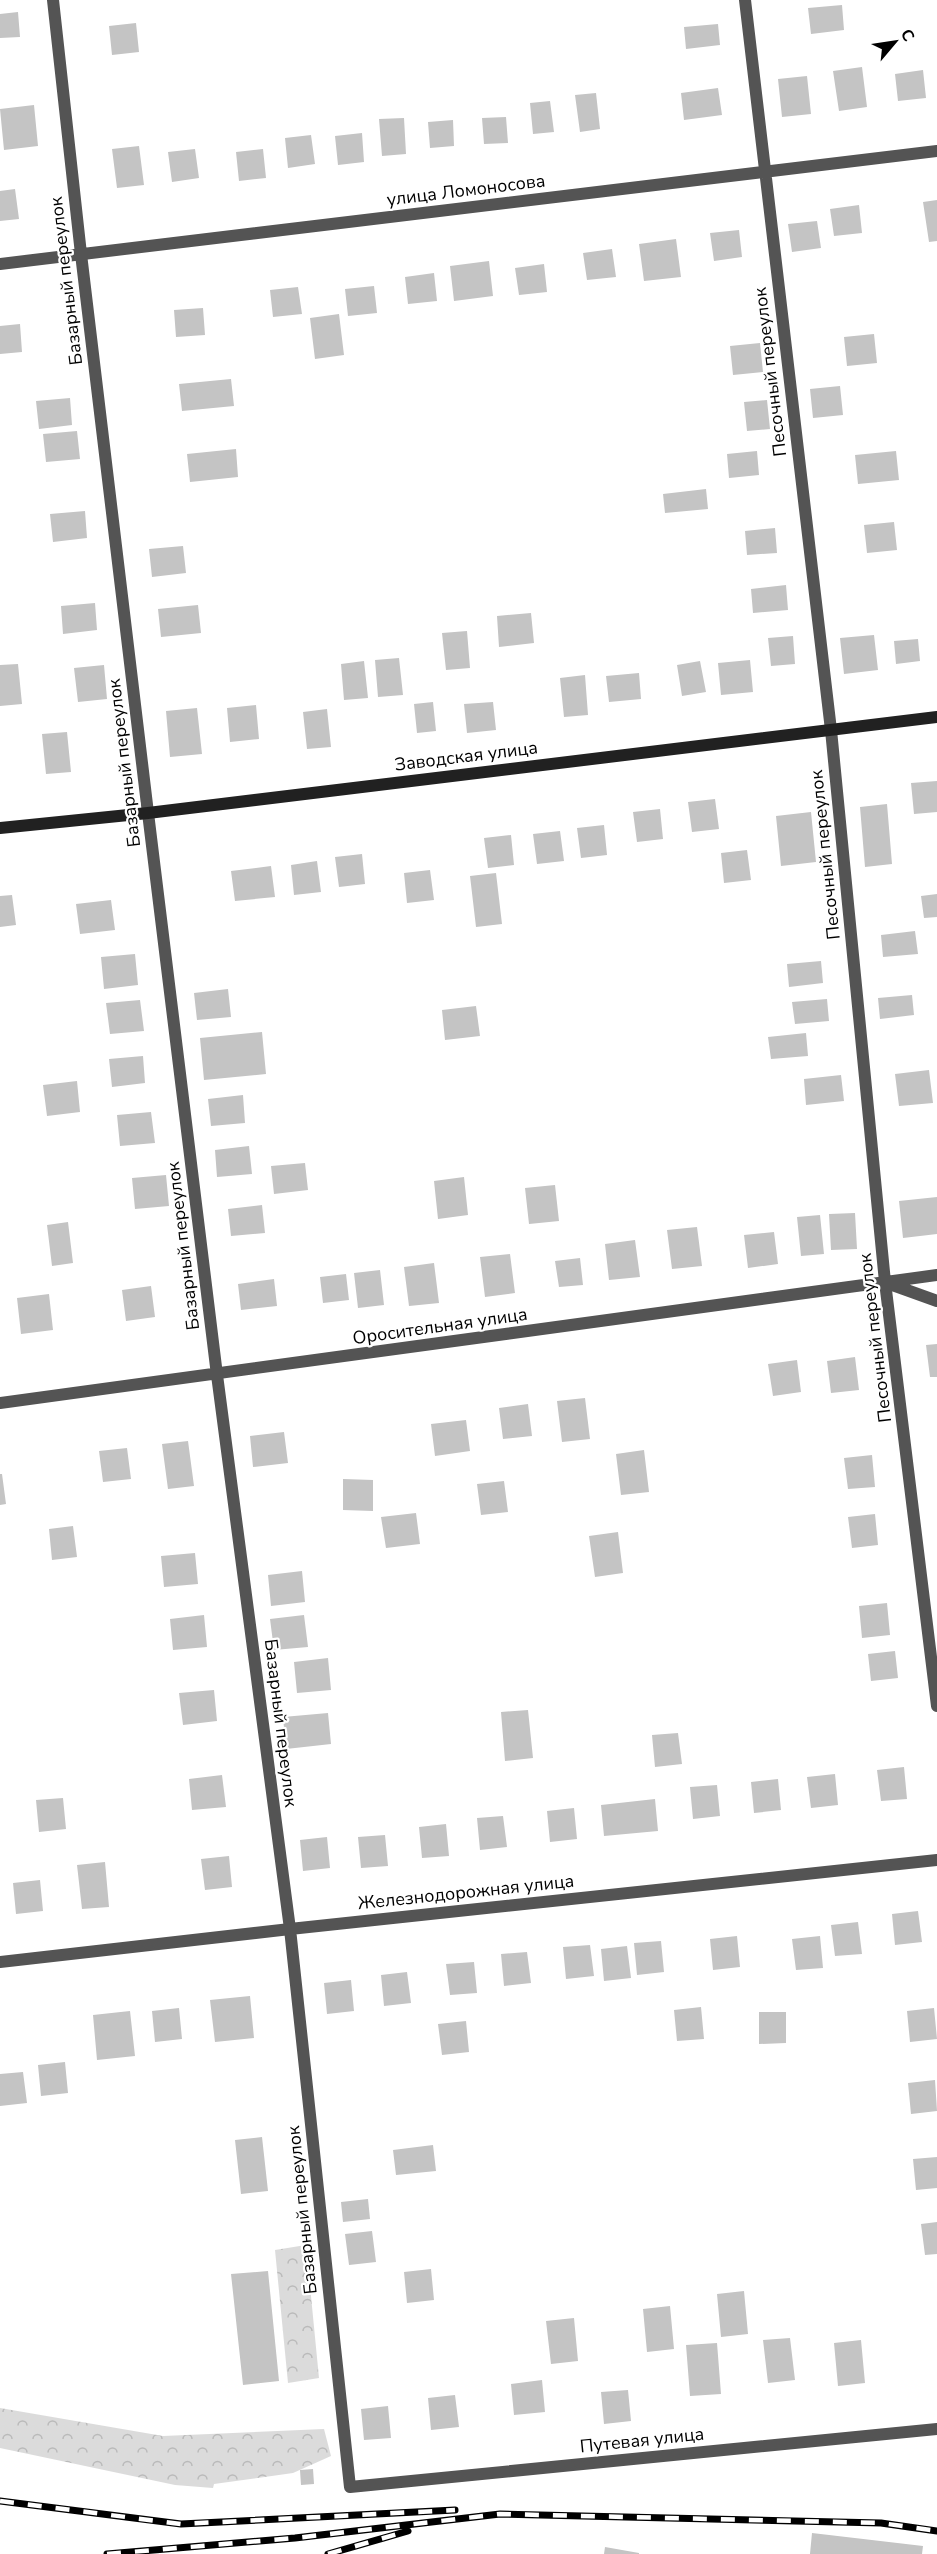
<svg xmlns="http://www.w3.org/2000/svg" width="937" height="2554" font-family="'Nunito Sans',sans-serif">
  <defs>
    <pattern id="forest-crowns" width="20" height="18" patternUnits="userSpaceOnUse" patternTransform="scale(1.5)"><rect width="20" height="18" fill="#dbdbdb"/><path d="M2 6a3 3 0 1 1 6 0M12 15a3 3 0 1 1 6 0" fill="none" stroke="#bababa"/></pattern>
  </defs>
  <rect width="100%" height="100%" fill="#fff"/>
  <path fill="url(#forest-crowns)" d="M 306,2245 L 319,2378 L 288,2383 L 275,2250 Z
    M 0,2408 L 163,2436 L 324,2429 L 331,2456 L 293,2473 L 214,2484 L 213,2488 L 175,2485 L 0,2448 Z"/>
  <path fill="#c4c4c4" d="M 842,5 L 844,30 L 811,34 L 808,8 Z
    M 18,12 L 20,37 L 0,38 L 0,14 Z
    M 136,23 L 139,52 L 112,55 L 109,26 Z
    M 718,24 L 720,45 L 686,49 L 684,27 Z
    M 862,67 L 867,107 L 839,111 L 833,71 Z
    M 923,70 L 926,98 L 898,101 L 895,74 Z
    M 807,76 L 811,114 L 782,117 L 778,79 Z
    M 718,88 L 722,115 L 684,120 L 681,93 Z
    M 596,93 L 600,129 L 580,132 L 575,95 Z
    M 550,101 L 554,132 L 533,134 L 530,103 Z
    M 34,105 L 38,146 L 4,150 L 0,109 Z
    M 506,117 L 508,143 L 484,144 L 482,118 Z
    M 404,118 L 406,154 L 382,156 L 379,119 Z
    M 453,120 L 454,146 L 430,148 L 428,122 Z
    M 362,133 L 364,162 L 338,165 L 335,136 Z
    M 311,135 L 315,164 L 288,168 L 285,138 Z
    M 139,146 L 144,185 L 117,188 L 112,149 Z
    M 195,149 L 199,178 L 172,182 L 168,152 Z
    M 263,149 L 266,178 L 239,181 L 236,152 Z
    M 15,189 L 19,219 L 0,221 L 0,191 Z
    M 937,200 L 937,241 L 929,242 L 923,202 Z
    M 859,205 L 862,233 L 834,236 L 830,209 Z
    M 817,221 L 821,248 L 792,252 L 788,224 Z
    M 739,230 L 742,257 L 714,261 L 710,233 Z
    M 676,239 L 681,277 L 644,281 L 639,244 Z
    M 612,249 L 616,277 L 587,280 L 583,253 Z
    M 489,261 L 493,296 L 454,301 L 450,266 Z
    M 544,264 L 547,292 L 519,295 L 515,268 Z
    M 434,273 L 437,301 L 408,304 L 405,277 Z
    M 374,286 L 377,313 L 348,316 L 345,289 Z
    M 298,287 L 302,314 L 273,317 L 270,290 Z
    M 203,308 L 205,335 L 176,337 L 174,310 Z
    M 339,314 L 344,355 L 315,359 L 310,318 Z
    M 20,324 L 22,352 L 0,354 L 0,326 Z
    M 874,334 L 877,363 L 847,366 L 844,337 Z
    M 760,343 L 763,372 L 733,375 L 730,346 Z
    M 231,379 L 234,406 L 182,411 L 179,384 Z
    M 840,386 L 843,415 L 813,418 L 810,389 Z
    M 70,398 L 72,425 L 39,429 L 36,401 Z
    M 767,400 L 770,429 L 747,431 L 744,402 Z
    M 77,431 L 80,459 L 46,462 L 43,434 Z
    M 236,449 L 238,477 L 190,482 L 187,454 Z
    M 757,451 L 759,475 L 729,478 L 727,454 Z
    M 896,451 L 899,480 L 858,484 L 855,455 Z
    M 706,489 L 708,509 L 665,513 L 663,494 Z
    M 85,511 L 87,538 L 53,542 L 50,514 Z
    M 894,522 L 897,550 L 867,553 L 864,525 Z
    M 775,528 L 777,553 L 747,555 L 745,531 Z
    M 183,546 L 186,573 L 152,577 L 149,549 Z
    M 786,585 L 788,610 L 753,613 L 751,589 Z
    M 95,603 L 97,630 L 63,634 L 61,606 Z
    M 198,605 L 201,633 L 161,637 L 158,609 Z
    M 531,613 L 534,643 L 499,647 L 497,616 Z
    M 467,631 L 470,668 L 446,670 L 442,633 Z
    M 874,635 L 878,670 L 844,674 L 840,638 Z
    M 793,636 L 795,664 L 771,666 L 768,638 Z
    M 918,639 L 920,661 L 896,664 L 894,641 Z
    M 399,658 L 403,695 L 378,697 L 375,660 Z
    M 750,660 L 753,692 L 721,695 L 718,663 Z
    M 364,661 L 368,698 L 344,700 L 341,664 Z
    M 700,661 L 706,692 L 682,696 L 677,665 Z
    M 18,664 L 22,704 L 0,706 L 0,665 Z
    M 104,665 L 107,699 L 78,702 L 74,668 Z
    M 639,673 L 641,699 L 609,702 L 606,676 Z
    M 585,675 L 588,715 L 564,717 L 560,678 Z
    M 433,702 L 436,731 L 417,733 L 414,704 Z
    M 493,702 L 496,730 L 467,733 L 464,704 Z
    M 256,705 L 259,739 L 230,742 L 227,708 Z
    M 197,708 L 202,754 L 170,757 L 166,711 Z
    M 327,709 L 331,747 L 307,749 L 303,712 Z
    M 67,732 L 71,772 L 46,774 L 42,734 Z
    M 937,781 L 937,812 L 914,814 L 911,783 Z
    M 715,799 L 719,829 L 692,832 L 688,802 Z
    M 887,804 L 892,864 L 865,867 L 860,807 Z
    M 660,809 L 663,839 L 637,842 L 633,812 Z
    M 811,812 L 816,862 L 781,866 L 776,816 Z
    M 604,825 L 607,855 L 581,858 L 577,828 Z
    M 560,831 L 564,861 L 537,864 L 533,834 Z
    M 511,835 L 514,865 L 488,868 L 484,838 Z
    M 747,850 L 751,880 L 724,883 L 721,853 Z
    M 362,854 L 365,884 L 339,887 L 335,857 Z
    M 317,861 L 321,892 L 294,895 L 291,865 Z
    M 271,866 L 275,897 L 235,901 L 231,871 Z
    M 430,870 L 434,900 L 407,903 L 404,873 Z
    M 496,873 L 502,924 L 476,927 L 470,876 Z
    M 937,894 L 937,917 L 924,918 L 921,896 Z
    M 12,895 L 16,925 L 0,927 L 0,896 Z
    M 111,900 L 115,930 L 80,934 L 76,904 Z
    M 915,931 L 918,954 L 883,957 L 881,935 Z
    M 135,954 L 138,985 L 104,989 L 101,957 Z
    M 821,961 L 823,983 L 789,987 L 787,964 Z
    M 228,989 L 231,1017 L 197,1020 L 194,993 Z
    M 912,995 L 914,1015 L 880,1019 L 878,998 Z
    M 827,999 L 829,1021 L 795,1024 L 792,1002 Z
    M 140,1000 L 144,1031 L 110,1034 L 106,1003 Z
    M 476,1006 L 480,1036 L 445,1040 L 442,1010 Z
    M 262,1032 L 266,1074 L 204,1080 L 200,1038 Z
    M 806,1033 L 808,1056 L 771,1059 L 768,1037 Z
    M 143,1056 L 145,1083 L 112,1087 L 109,1059 Z
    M 929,1070 L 933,1103 L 899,1106 L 895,1074 Z
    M 841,1075 L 844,1101 L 806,1105 L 804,1079 Z
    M 77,1081 L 80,1112 L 47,1116 L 43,1085 Z
    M 243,1095 L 245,1123 L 211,1126 L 208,1099 Z
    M 151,1112 L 155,1143 L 120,1146 L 117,1115 Z
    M 249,1146 L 252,1174 L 217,1177 L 215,1150 Z
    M 305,1163 L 308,1190 L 274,1194 L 271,1166 Z
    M 166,1175 L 169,1206 L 135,1209 L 132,1178 Z
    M 464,1177 L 468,1215 L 438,1219 L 434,1181 Z
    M 555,1185 L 559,1221 L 529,1224 L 525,1188 Z
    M 937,1197 L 937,1234 L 903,1238 L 899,1201 Z
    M 262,1205 L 265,1233 L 231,1236 L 228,1209 Z
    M 855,1213 L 857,1249 L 831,1250 L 829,1214 Z
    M 820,1215 L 824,1254 L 801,1256 L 797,1217 Z
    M 68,1222 L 73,1263 L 52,1266 L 47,1225 Z
    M 697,1227 L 702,1266 L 672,1269 L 667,1230 Z
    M 774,1232 L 778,1264 L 748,1268 L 744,1235 Z
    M 635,1240 L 640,1277 L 609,1280 L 605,1244 Z
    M 510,1254 L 515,1293 L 485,1297 L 480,1257 Z
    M 580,1258 L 583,1285 L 559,1287 L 555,1261 Z
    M 434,1263 L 439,1303 L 409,1306 L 404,1267 Z
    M 380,1270 L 384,1305 L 358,1308 L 354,1273 Z
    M 346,1274 L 349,1300 L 323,1303 L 320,1277 Z
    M 274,1279 L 277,1306 L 241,1310 L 238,1284 Z
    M 151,1286 L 155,1317 L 126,1321 L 122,1290 Z
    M 49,1294 L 53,1330 L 21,1334 L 17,1298 Z
    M 937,1344 L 937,1377 L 930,1377 L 926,1345 Z
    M 855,1357 L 859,1390 L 831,1393 L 827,1361 Z
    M 797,1360 L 801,1392 L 773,1396 L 768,1364 Z
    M 585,1398 L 590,1439 L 562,1442 L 557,1401 Z
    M 528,1404 L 532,1436 L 503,1439 L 499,1408 Z
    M 466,1420 L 470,1451 L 435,1456 L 431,1424 Z
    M 284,1432 L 288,1463 L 253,1467 L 250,1436 Z
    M 188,1441 L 194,1486 L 168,1489 L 162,1444 Z
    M 127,1448 L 131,1479 L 103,1482 L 99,1451 Z
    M 644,1450 L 649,1492 L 621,1495 L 616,1454 Z
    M 872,1455 L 875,1487 L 848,1489 L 844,1458 Z
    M 0,1474 L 2,1474 L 6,1504 L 0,1505 Z
    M 343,1479 L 373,1480 L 373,1511 L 343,1510 Z
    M 504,1481 L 508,1512 L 481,1515 L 477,1484 Z
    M 416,1513 L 420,1544 L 386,1548 L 381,1517 Z
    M 875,1514 L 878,1545 L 852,1548 L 848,1517 Z
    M 73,1526 L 77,1557 L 52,1560 L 49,1529 Z
    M 618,1532 L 623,1573 L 595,1577 L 589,1536 Z
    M 195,1553 L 198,1584 L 164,1587 L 161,1556 Z
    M 302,1571 L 305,1602 L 271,1606 L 268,1575 Z
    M 887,1603 L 890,1635 L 862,1638 L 859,1606 Z
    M 204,1615 L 207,1647 L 173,1650 L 170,1619 Z
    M 304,1615 L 308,1647 L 274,1650 L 270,1619 Z
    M 895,1651 L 898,1678 L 871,1681 L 868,1654 Z
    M 328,1658 L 331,1690 L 297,1693 L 294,1662 Z
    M 214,1690 L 217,1721 L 183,1725 L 179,1693 Z
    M 528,1710 L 533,1758 L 505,1761 L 501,1712 Z
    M 328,1713 L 331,1744 L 286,1749 L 283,1717 Z
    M 678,1733 L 682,1764 L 655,1767 L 652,1735 Z
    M 904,1767 L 907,1799 L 881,1801 L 877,1770 Z
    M 835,1774 L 838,1805 L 811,1808 L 807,1777 Z
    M 222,1775 L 226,1807 L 192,1810 L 189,1779 Z
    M 778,1779 L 781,1810 L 754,1813 L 751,1782 Z
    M 717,1785 L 720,1816 L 693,1819 L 690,1787 Z
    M 63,1798 L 66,1829 L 39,1832 L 36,1800 Z
    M 655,1799 L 658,1831 L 604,1836 L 601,1805 Z
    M 574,1808 L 577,1839 L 550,1842 L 547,1811 Z
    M 503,1816 L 507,1847 L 480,1850 L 477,1818 Z
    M 446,1824 L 449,1856 L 422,1858 L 419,1827 Z
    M 385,1835 L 388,1866 L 361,1868 L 358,1837 Z
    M 327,1837 L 330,1868 L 303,1871 L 300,1840 Z
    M 229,1856 L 232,1887 L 205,1890 L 201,1859 Z
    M 105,1862 L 109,1907 L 82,1909 L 77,1865 Z
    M 40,1880 L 43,1911 L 16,1914 L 13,1883 Z
    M 918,1911 L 922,1942 L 895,1945 L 892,1914 Z
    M 858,1922 L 862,1954 L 835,1956 L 831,1925 Z
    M 737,1936 L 740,1967 L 713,1970 L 710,1939 Z
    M 820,1936 L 823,1968 L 796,1970 L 792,1939 Z
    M 661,1941 L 664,1972 L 637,1975 L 634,1943 Z
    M 590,1945 L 594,1976 L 566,1979 L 563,1947 Z
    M 627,1946 L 631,1978 L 604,1981 L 601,1949 Z
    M 527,1952 L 531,1983 L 504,1986 L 501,1954 Z
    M 474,1962 L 477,1993 L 450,1995 L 446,1964 Z
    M 407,1972 L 411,2003 L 384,2006 L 381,1975 Z
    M 351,1980 L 354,2011 L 327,2014 L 324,1983 Z
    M 250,1996 L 254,2038 L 215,2042 L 210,2000 Z
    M 701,2007 L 704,2039 L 677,2041 L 674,2010 Z
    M 179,2008 L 182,2039 L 155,2042 L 152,2011 Z
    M 934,2008 L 937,2039 L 910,2042 L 907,2011 Z
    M 130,2011 L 135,2056 L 97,2060 L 93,2015 Z
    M 759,2012 L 786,2012 L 786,2043 L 759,2044 Z
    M 466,2021 L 469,2052 L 442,2055 L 438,2024 Z
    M 65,2062 L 68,2093 L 41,2096 L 38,2065 Z
    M 23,2072 L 27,2103 L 0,2106 L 0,2074 Z
    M 935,2080 L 937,2111 L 911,2114 L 908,2083 Z
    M 262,2137 L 268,2191 L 241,2194 L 235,2140 Z
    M 433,2145 L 436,2171 L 396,2175 L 393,2150 Z
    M 937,2157 L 937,2188 L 916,2190 L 913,2159 Z
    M 368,2199 L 370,2219 L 343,2222 L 341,2202 Z
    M 937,2222 L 937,2254 L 925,2255 L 921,2224 Z
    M 372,2231 L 376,2262 L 349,2265 L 345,2234 Z
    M 431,2269 L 434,2300 L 407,2303 L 404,2272 Z
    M 268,2271 L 279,2381 L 243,2385 L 231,2274 Z
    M 744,2291 L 748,2334 L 721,2337 L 717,2294 Z
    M 670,2306 L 674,2349 L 647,2352 L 643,2309 Z
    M 574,2318 L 578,2361 L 551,2364 L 546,2321 Z
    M 790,2338 L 795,2380 L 768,2383 L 763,2340 Z
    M 861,2340 L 865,2383 L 838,2386 L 834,2343 Z
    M 717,2343 L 721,2394 L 690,2396 L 686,2345 Z
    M 542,2380 L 545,2412 L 514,2415 L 511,2384 Z
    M 628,2390 L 631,2421 L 604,2424 L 601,2392 Z
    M 455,2395 L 459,2427 L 431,2430 L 428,2398 Z
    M 388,2406 L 391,2438 L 364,2440 L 361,2409 Z
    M 313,2469 L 314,2484 L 301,2485 L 300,2470 Z
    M 812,2533 L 923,2546 L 922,2554 L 810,2554 Z
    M 605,2547 L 639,2553 L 639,2554 L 604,2554 Z"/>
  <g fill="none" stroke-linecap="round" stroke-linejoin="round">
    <path stroke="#545454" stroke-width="12" d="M 53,0 L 81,254 L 148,813 L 217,1375 L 290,1929 L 350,2487 L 937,2429
      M 745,0 L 831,730 L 885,1282 L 937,1706
      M 0,264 L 937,151
      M 887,1283 L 937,1301
      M 0,1403 L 937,1275
      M 0,1962 L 290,1929 L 937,1860"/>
    <path stroke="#212121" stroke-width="12" d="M 0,828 L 148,813 L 937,717"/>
    <g stroke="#000" stroke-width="7">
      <path id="rail" d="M 0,2501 L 181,2524 L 455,2510
        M 107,2554 L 295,2538 L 500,2514 L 881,2523 L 937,2531
        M 328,2554 L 408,2531"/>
    </g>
    <use href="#rail" stroke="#fff" stroke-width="4.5" stroke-dasharray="14" stroke-linecap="butt"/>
  </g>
  <g text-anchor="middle" stroke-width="4.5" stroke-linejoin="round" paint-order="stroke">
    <g font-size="18" fill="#000" stroke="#fff">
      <text transform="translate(466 190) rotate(-7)" y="6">улица Ломоносова</text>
      <text transform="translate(66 281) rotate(-97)" y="6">Базарный переулок</text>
      <text transform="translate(770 372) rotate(-97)" y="6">Песочный переулок</text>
      <text transform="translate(466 756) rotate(-7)" y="6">Заводская улица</text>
      <text transform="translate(124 763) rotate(-97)" y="6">Базарный переулок</text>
      <text transform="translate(825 855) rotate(-96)" y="6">Песочный переулок</text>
      <text transform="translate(183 1246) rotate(-97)" y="6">Базарный переулок</text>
      <text transform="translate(440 1326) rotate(-8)" y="6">Оросительная улица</text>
      <text transform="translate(875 1338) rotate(-97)" y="6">Песочный переулок</text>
      <text transform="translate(281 1723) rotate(83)" y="6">Базарный переулок</text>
      <text transform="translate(466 1892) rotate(-6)" y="6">Железнодорожная улица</text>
      <text transform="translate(302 2210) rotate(-96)" y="6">Базарный переулок</text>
      <text transform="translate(642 2440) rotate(-6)" y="6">Путевая улица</text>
    </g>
  </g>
  <g transform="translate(895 42) rotate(61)" stroke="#ffffff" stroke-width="4.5" paint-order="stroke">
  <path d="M0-4.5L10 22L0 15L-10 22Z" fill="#000000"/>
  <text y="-9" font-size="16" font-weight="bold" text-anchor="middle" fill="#000000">С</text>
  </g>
</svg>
